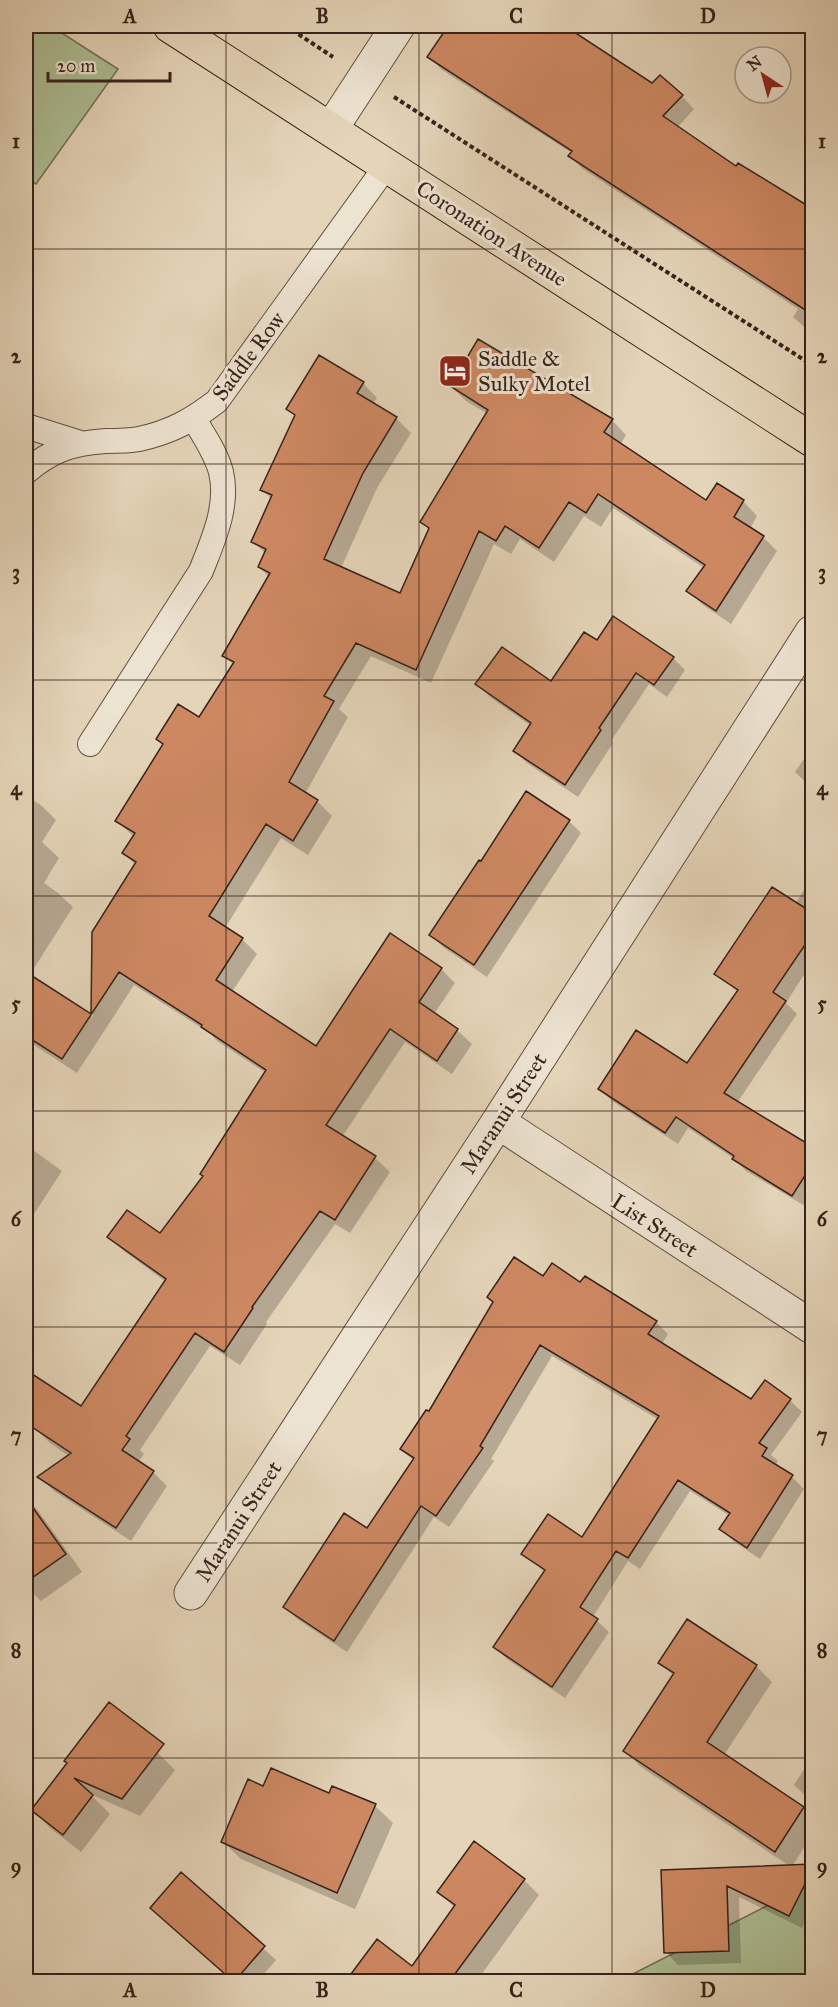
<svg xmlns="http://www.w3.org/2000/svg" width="838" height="2007" font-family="'IM FELL Great Primer',serif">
  <rect width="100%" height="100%" fill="#e4d4b8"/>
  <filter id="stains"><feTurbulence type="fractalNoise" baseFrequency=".00333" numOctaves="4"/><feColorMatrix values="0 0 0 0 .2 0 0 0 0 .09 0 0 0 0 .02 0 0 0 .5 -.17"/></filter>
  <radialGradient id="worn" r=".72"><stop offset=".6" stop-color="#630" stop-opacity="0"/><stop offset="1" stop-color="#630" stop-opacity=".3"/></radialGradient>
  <path fill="#adbe94" stroke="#727057" stroke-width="1.5" d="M 26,26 L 51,26 L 118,69 L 36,184 L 26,178 Z
    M 812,1883 L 812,1981 L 619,1981 Z"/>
  <path fill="#0003" d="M 450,26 L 563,26 L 652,85 L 682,96 L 694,109 L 677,128 L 736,168 L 812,211 L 812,334 L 793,317 L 798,309 L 583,169 L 570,156 L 572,153 L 442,70 L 429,57 Z
    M 363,383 L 377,398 L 373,404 L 396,418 L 411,433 L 377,488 L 341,568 L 400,595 L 430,530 L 422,521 L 488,414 L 466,401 L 451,386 L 612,420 L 626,435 L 620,445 L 706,502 L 743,501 L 757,516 L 750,529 L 763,537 L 777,551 L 731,624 L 703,605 L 688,591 L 704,568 L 613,508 L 601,527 L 584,516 L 554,562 L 520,539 L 511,554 L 494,544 L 431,683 L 371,656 L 339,709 L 348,717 L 305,794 L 317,801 L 332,816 L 308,855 L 281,838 L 225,928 L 242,939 L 257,954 L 232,992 L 316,1048 L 441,969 L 455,983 L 434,1014 L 457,1030 L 472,1044 L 452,1074 L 405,1042 L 342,1137 L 375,1158 L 390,1172 L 350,1233 L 335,1224 L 266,1322 L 267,1324 L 240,1365 L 210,1346 L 140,1450 L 144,1454 L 138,1462 L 153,1472 L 167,1486 L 131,1541 L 54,1491 L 40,1477 L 69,1456 L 50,1443 L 36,1429 L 81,1408 L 166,1282 L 124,1251 L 109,1237 L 160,1235 L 205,1176 L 266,1073 L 217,1041 L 211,1034 L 134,985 L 77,1073 L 26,1040 L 26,795 L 42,806 L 56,820 L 42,842 L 59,858 L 44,883 L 58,893 L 73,907 L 29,976 L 93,1017 L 93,932 L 136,865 L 124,853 L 134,837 L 117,821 L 200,719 L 234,665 L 224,656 L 269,577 L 259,567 L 266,554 L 252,541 L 272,499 L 262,490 L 296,417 L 288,409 Z
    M 597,642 L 673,658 L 685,670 L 667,697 L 649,684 L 611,741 L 613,743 L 578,797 L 527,763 L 515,751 L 531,726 L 490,697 L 477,684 L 551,683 Z
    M 810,750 L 812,752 L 812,788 L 795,772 Z
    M 569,821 L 581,833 L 487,977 L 443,947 L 431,935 Z
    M 812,877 L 812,962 L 786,1003 L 797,1014 L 737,1103 L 812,1149 L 812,1194 L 805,1206 L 746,1171 L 733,1158 L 688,1128 L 678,1144 L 612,1101 L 600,1089 L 688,1065 L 738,992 L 716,974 L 795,904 Z
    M 26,1145 L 62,1171 L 34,1214 L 26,1208 Z
    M 543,1278 L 581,1284 L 656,1322 L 668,1334 L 662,1344 L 751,1401 L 790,1400 L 802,1412 L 771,1455 L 778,1461 L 775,1466 L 792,1477 L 804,1489 L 760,1559 L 733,1541 L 721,1529 L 730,1516 L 690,1491 L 640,1569 L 628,1561 L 593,1617 L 609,1632 L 565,1698 L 507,1659 L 495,1647 L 545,1572 L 523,1554 L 582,1539 L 659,1420 L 552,1356 L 491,1459 L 494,1461 L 449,1527 L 434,1517 L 347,1652 L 297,1619 L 285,1607 L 367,1530 L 414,1461 L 401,1449 Z
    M 26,1498 L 37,1509 L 82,1572 L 41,1601 L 26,1587 Z
    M 660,1663 L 756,1666 L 772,1682 L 724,1755 L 803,1808 L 812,1817 L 812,1834 L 792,1867 L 812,1866 L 812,1906 L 802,1928 L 739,1897 L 741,1963 L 678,1965 L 666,1952 L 663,1871 L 791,1867 L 641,1767 L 625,1751 L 674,1676 Z
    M 157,1752 L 175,1770 L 140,1816 L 90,1794 L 110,1814 L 81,1852 L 50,1828 L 33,1810 L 69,1763 Z
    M 812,1757 L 812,1802 L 794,1785 Z
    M 264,1788 L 330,1795 L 375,1806 L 393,1823 L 355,1909 L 241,1859 L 223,1842 Z
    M 181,1874 L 276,1960 L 257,1982 L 233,1982 L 152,1908 Z
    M 524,1880 L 539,1895 L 476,1982 L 347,1982 L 412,1968 L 455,1908 L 439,1892 Z"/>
  <path fill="#cd8862" stroke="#37221a" stroke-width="1.5" d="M 448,26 L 565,26 L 652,83 L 660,75 L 683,95 L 663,116 L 736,166 L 738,163 L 813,209 L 813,315 L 568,156 L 572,151 L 427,57 Z
    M 478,339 L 613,419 L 604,432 L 706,500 L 717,483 L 744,500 L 734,517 L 764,536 L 716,611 L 686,591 L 705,565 L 598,494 L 586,513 L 569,502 L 539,548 L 505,526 L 496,541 L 479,531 L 416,670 L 356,643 L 324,696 L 334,701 L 289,782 L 318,800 L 293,841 L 266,824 L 209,916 L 243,938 L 216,980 L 316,1046 L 390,933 L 442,968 L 419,1002 L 458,1029 L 437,1061 L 390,1029 L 326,1125 L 376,1156 L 335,1220 L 320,1211 L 252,1307 L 253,1308 L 224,1352 L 195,1333 L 126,1436 L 130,1439 L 122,1450 L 154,1471 L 116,1528 L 37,1477 L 71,1453 L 26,1423 L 26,1370 L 81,1406 L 166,1279 L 107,1237 L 127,1210 L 160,1233 L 203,1176 L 200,1174 L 266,1070 L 201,1027 L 202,1025 L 119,972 L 62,1059 L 26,1036 L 26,972 L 91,1014 L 92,932 L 136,862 L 122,853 L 135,833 L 115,821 L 163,744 L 156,739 L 178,704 L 199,717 L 234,662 L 222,656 L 270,573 L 258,567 L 266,549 L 251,542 L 272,495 L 260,490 L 295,415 L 286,409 L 319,355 L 364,382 L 357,393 L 397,417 L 363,473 L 324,559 L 400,593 L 429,528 L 420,522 L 488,410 L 450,386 Z
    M 613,616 L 674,657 L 654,685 L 636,673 L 599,728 L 601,730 L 565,785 L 513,751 L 531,723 L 475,684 L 502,647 L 551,681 L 584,632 L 597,640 Z
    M 526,791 L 570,820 L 474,965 L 429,935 L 479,860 L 481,861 Z
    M 772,887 L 813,913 L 813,933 L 773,992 L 786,1001 L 724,1093 L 813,1147 L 813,1163 L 792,1196 L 732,1159 L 734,1156 L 676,1117 L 665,1133 L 598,1089 L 636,1030 L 687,1063 L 738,990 L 714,974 Z
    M 514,1257 L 543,1276 L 552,1263 L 580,1282 L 585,1276 L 657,1321 L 648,1334 L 751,1399 L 765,1380 L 791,1399 L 759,1443 L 767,1448 L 762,1456 L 793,1475 L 747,1548 L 719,1529 L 730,1513 L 678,1480 L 628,1558 L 616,1551 L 580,1607 L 598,1619 L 552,1687 L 493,1647 L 545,1570 L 521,1554 L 548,1514 L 582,1537 L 659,1416 L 540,1345 L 480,1446 L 483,1448 L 436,1516 L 421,1506 L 334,1641 L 283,1607 L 344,1513 L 367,1528 L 414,1458 L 400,1449 L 426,1410 L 429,1411 L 493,1302 L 487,1297 Z
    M 26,1498 L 66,1554 L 26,1582 Z
    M 687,1619 L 757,1665 L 707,1742 L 804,1807 L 775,1852 L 623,1751 L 674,1673 L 658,1663 Z
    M 109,1702 L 164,1744 L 122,1799 L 74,1778 L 93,1795 L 63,1835 L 31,1810 L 67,1763 L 64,1761 Z
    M 271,1768 L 329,1793 L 332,1786 L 376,1804 L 337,1893 L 221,1842 L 248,1779 L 263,1786 Z
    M 474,1841 L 525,1879 L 449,1982 L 345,1982 L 377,1939 L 412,1966 L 455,1905 L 437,1892 Z
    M 813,1864 L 813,1868 L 789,1916 L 727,1886 L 729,1951 L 664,1953 L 661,1870 Z
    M 181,1872 L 265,1946 L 234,1982 L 150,1908 Z"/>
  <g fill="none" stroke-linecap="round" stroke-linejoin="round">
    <g stroke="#624e42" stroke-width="26">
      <path id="service" d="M 26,426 L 80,443
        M 26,472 C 51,450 73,443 106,441 C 117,441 128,441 139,439 C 171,432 191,421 217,401 L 387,165
        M 90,744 L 201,571 C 213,540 229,506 221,472 C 216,453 204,436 194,419"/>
    </g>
    <g stroke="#624e42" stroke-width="35">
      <path id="minor" d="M 331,129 L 398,26
        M 498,1122 L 812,1327
        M 191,1593 L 498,1122 L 812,632"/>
    </g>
    <g stroke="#37221a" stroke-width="35">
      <path id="trunk" d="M 170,26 L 812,440"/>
    </g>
    <path stroke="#37221a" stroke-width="4" stroke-dasharray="4.5 3" stroke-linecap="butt" d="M 286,26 L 333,57
      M 394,97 L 812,365"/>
    <use href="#service" stroke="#ede3d1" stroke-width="24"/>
    <use href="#minor" stroke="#ede3d1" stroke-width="33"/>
    <use href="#trunk" stroke="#e4d4b8" stroke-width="33"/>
  </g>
  <path fill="none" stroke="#37221a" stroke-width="1.5" stroke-opacity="0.55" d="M 226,26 L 226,1982M 419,26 L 419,1982M 612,26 L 612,1982M 26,249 L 812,249M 26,464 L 812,464M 26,680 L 812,680M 26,896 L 812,896M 26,1111 L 812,1111M 26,1327 L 812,1327M 26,1543 L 812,1543M 26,1758 L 812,1758"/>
  <defs>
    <g id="hotel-square" transform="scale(1.725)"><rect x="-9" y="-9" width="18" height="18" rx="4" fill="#8f2418" stroke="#ede3d1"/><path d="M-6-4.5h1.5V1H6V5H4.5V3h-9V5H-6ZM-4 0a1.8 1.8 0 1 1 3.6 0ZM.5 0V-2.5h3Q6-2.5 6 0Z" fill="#fff"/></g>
  </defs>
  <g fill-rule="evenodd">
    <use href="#hotel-square" x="455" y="371"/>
  </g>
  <g text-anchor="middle" stroke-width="6" stroke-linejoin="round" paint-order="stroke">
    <g font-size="22" fill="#37221a" stroke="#ede3d1">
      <text transform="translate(492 233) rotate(33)" y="8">Coronation Avenue</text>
      <text transform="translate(248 356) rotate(-53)" y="8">Saddle Row</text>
      <text transform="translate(503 1113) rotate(-57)" y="8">Maranui Street</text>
      <text transform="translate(655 1225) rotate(33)" y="8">List Street</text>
      <text transform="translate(238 1521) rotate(-57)" y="8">Maranui Street</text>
    </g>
    <g font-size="22" fill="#37221a" stroke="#ede3d1" text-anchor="start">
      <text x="478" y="366">Saddle &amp;<tspan x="478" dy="25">Sulky Motel</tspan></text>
    </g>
  </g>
  <rect width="838" height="2007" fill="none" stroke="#e4d4b8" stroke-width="66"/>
  <g transform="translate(763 75) rotate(324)"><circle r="28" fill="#ede3d1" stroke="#a49688" stroke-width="1.5"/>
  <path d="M0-4.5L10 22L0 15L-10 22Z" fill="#8f2418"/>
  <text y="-9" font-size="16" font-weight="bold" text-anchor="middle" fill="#37221a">N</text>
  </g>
  <path d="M48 72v9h122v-9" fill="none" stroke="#37221a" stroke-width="3"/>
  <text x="57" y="72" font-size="18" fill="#37221a" stroke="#ede3d1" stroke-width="4.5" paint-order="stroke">20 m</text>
  <rect x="33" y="33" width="772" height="1941" fill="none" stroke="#37221a" stroke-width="2"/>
  <g font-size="20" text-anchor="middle" font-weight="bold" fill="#37221a">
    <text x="130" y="23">A</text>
    <text x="322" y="23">B</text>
    <text x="516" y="23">C</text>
    <text x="708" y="23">D</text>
    <text x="16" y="148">1</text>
    <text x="822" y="148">1</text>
    <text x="16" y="363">2</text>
    <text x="822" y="363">2</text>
    <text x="16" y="579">3</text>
    <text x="822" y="579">3</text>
    <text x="16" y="795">4</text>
    <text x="822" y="795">4</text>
    <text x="16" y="1010">5</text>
    <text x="822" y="1010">5</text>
    <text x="16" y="1226">6</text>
    <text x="822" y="1226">6</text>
    <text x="16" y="1442">7</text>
    <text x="822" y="1442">7</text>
    <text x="16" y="1657">8</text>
    <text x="822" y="1657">8</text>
    <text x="16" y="1873">9</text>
    <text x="822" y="1873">9</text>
    <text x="130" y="1997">A</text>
    <text x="322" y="1997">B</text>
    <text x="516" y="1997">C</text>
    <text x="708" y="1997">D</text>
  </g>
  <rect width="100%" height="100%" filter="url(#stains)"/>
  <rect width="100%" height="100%" fill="url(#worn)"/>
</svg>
